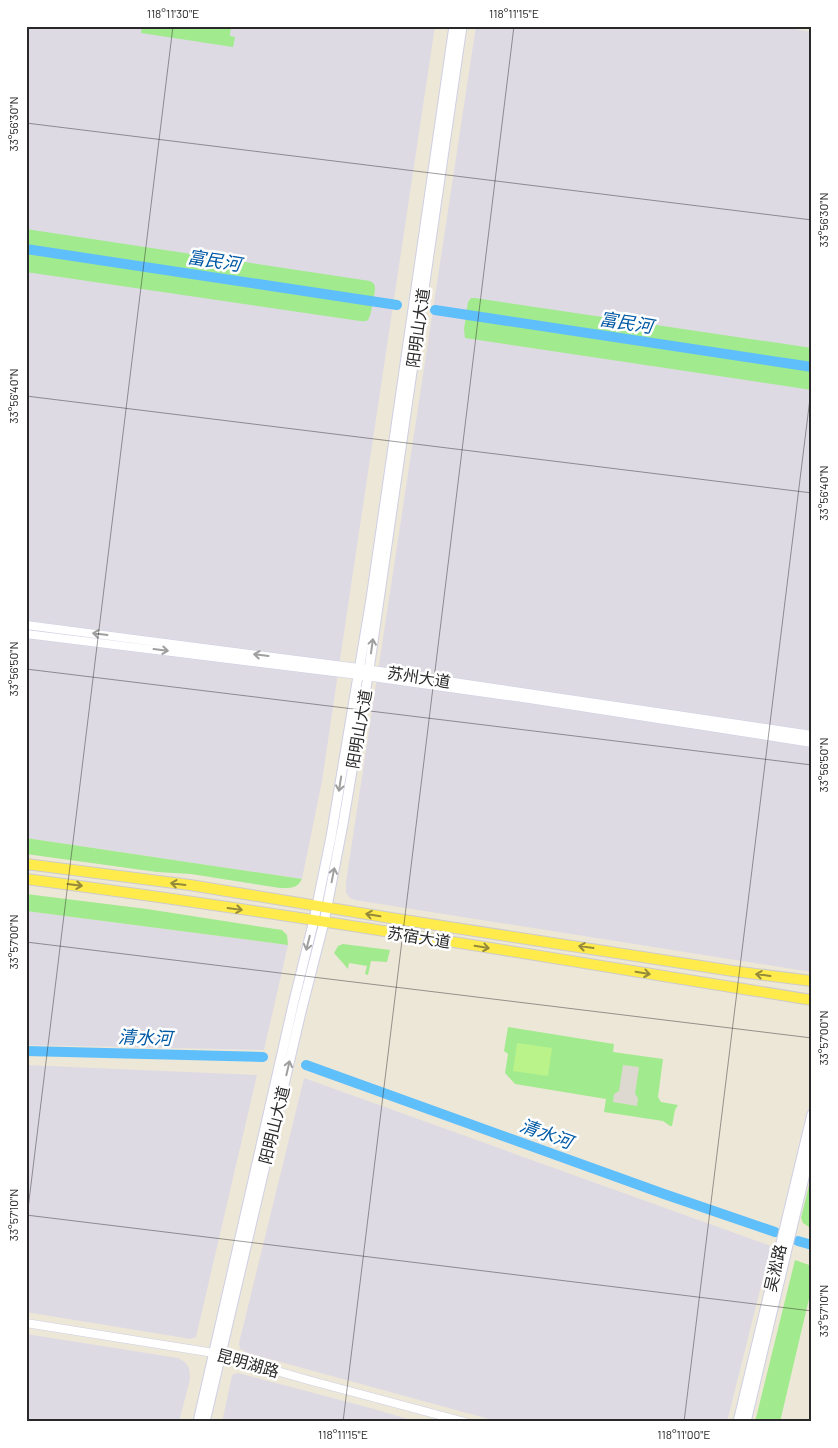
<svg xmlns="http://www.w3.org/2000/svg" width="838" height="1448" font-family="Barlow,'Noto Sans SC',sans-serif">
  <rect width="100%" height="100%" fill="#ede7d8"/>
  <path fill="#dedae4" d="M 26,26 L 435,26 L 352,579 L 322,781 L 302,879 L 26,838 Z
    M 476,26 L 776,26 L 812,32 L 812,972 L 355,900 L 350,898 L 346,893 L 346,882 Z
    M 26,911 L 288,945 L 264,1050 L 26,1045 Z
    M 26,1065 L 257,1075 L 196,1337 L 191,1339 L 26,1312 Z
    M 304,1078 L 771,1246 L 727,1422 L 500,1422 L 251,1354 L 240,1349 L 239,1343 Z
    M 26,1334 L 178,1358 L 185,1362 L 189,1368 L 190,1379 L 179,1422 L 26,1422 Z
    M 238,1373 L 374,1409 L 418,1422 L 222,1422 L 232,1376 L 234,1374 Z"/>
  <path fill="#a2ea8e" d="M 142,26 L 231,26 L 230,36 L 235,37 L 233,47 L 141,33 Z
    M 26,229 L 370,281 C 373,283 374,283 375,287 C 375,293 371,317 368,320 C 365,322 363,321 360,321 L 26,272 Z
    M 471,298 L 475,298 L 812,348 L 812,390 L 465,338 L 464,329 L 468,302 Z
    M 26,838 L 302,879 C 297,889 290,888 280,888 L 191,874 L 157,872 L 26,854 Z
    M 26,894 L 147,909 L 282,930 L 287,935 L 288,945 L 26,911 Z
    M 343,944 L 390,950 L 387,962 L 371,961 L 368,975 L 365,974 L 367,966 L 349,963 L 348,969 L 334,953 L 338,946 Z
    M 508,1027 L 614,1044 L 613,1052 L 663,1059 L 658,1097 L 661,1102 L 678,1105 L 675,1110 L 672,1126 L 670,1126 L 663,1121 L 604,1112 L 606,1099 L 515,1084 L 505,1073 L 508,1054 L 504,1051 Z
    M 812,1173 L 812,1229 L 803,1223 L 801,1218 Z
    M 795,1260 L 812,1266 L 812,1286 L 780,1422 L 755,1422 Z"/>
  <path fill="#b9f389" d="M 517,1043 L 552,1048 L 548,1076 L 513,1071 Z"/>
  <path fill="#ddd9d0" d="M 623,1065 L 639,1067 L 635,1094 L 638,1098 L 637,1106 L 613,1102 L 614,1094 L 619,1091 Z"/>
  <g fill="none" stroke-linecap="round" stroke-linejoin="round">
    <path stroke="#5fbffb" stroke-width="10" d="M 26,249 L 397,305
      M 435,310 L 812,367
      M 26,1051 L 263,1057
      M 306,1065 L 664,1194 L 775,1232
      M 798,1241 L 812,1245"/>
    <g stroke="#cecfe4" stroke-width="9">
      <path id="tertiary" d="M 26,625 L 359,668 L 812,735
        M 26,634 L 358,675 L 536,700 L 812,743
        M 26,1323 L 214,1353 L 308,1380 L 465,1422"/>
    </g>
    <g stroke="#cecfe4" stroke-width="11">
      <path id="secondary" d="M 198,1422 L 293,1005 L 314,920 L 331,837 L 371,599 L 454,26
        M 205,1422 L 301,1012 L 324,922 L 343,824 L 368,676 L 462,26
        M 738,1422 L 812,1114
        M 746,1422 L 812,1144"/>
    </g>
    <g stroke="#ccc" stroke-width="12">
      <path id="primary" d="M 26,864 L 190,885 L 391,918 L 733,971 L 812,981
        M 26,879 C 289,913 550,958 812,1000"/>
    </g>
    <use href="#tertiary" stroke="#fff" stroke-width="8"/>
    <use href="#secondary" stroke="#fff" stroke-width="9"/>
    <use href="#primary" stroke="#ffeb4b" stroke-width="10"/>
  </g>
  <defs><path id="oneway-shaft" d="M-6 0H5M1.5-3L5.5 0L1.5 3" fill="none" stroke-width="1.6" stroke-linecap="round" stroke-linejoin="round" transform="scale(1.25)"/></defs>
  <g stroke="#9f9f9f">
    <use href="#oneway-shaft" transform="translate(100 634) rotate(-173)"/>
    <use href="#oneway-shaft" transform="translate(372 646) rotate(-82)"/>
    <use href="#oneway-shaft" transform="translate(161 650) rotate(7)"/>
    <use href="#oneway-shaft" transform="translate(261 655) rotate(-173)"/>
    <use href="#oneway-shaft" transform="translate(340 784) rotate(99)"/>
    <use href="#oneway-shaft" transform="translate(333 875) rotate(-79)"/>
    <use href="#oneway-shaft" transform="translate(308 943) rotate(104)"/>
    <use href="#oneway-shaft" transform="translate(288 1068) rotate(-77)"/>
  </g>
  <g stroke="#948a3a">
    <use href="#oneway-shaft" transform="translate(178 884) rotate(-173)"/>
    <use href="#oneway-shaft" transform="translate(75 885) rotate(7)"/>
    <use href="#oneway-shaft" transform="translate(235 909) rotate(8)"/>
    <use href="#oneway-shaft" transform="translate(373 915) rotate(-170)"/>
    <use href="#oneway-shaft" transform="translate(482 947) rotate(9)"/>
    <use href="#oneway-shaft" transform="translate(586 947) rotate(-172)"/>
    <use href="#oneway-shaft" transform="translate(643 973) rotate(9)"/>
    <use href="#oneway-shaft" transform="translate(763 975) rotate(-172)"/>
  </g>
  <path fill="none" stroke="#292929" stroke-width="1" stroke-opacity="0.45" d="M 26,123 L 812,220M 26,396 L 812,493M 26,669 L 812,765M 26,942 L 812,1038M 26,1215 L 812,1311M 26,1225 L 173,26M 343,1422 L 514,26M 684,1422 L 812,382"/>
  <g text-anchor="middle" stroke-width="5" stroke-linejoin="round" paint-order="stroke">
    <g font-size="16" fill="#292929" stroke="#fff">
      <text transform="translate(418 328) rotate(-82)" y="6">阳明山大道</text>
      <text transform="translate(419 677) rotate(9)" y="6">苏州大道</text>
      <text transform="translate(359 729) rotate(-80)" y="6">阳明山大道</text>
      <text transform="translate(419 937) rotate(9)" y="6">苏宿大道</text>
      <text transform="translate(274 1125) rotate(-76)" y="6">阳明山大道</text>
      <text transform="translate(775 1268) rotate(-77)" y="6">吴淞路</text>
      <text transform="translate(248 1363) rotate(16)" y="6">昆明湖路</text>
    </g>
    <g font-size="18" font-style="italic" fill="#0059a5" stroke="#fff">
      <text transform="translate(214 261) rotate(9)" y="6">富民河</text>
      <text transform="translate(626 323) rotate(9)" y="6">富民河</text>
      <text transform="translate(145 1038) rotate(2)" y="6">清水河</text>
      <text transform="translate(546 1134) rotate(20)" y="6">清水河</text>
    </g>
  </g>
  <rect width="838" height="1448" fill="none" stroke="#ffffff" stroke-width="55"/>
  <rect x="28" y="28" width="782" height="1392" fill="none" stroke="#292929" stroke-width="2"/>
  <g font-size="12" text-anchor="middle" fill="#292929">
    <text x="173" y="18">118°11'30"E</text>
    <text x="514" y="18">118°11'15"E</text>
    <text transform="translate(14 124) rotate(-90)" y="4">33°56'30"N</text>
    <text transform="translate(824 220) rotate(-90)" y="4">33°56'30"N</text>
    <text transform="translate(14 396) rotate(-90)" y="4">33°56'40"N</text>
    <text transform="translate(824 493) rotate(-90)" y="4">33°56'40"N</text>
    <text transform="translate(14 669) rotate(-90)" y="4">33°56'50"N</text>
    <text transform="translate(824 765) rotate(-90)" y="4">33°56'50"N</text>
    <text transform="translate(14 942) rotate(-90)" y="4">33°57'00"N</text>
    <text transform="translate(824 1038) rotate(-90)" y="4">33°57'00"N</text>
    <text transform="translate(14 1215) rotate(-90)" y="4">33°57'10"N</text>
    <text transform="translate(824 1311) rotate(-90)" y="4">33°57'10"N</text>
    <text x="343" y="1439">118°11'15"E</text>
    <text x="684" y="1439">118°11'00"E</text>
  </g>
</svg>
